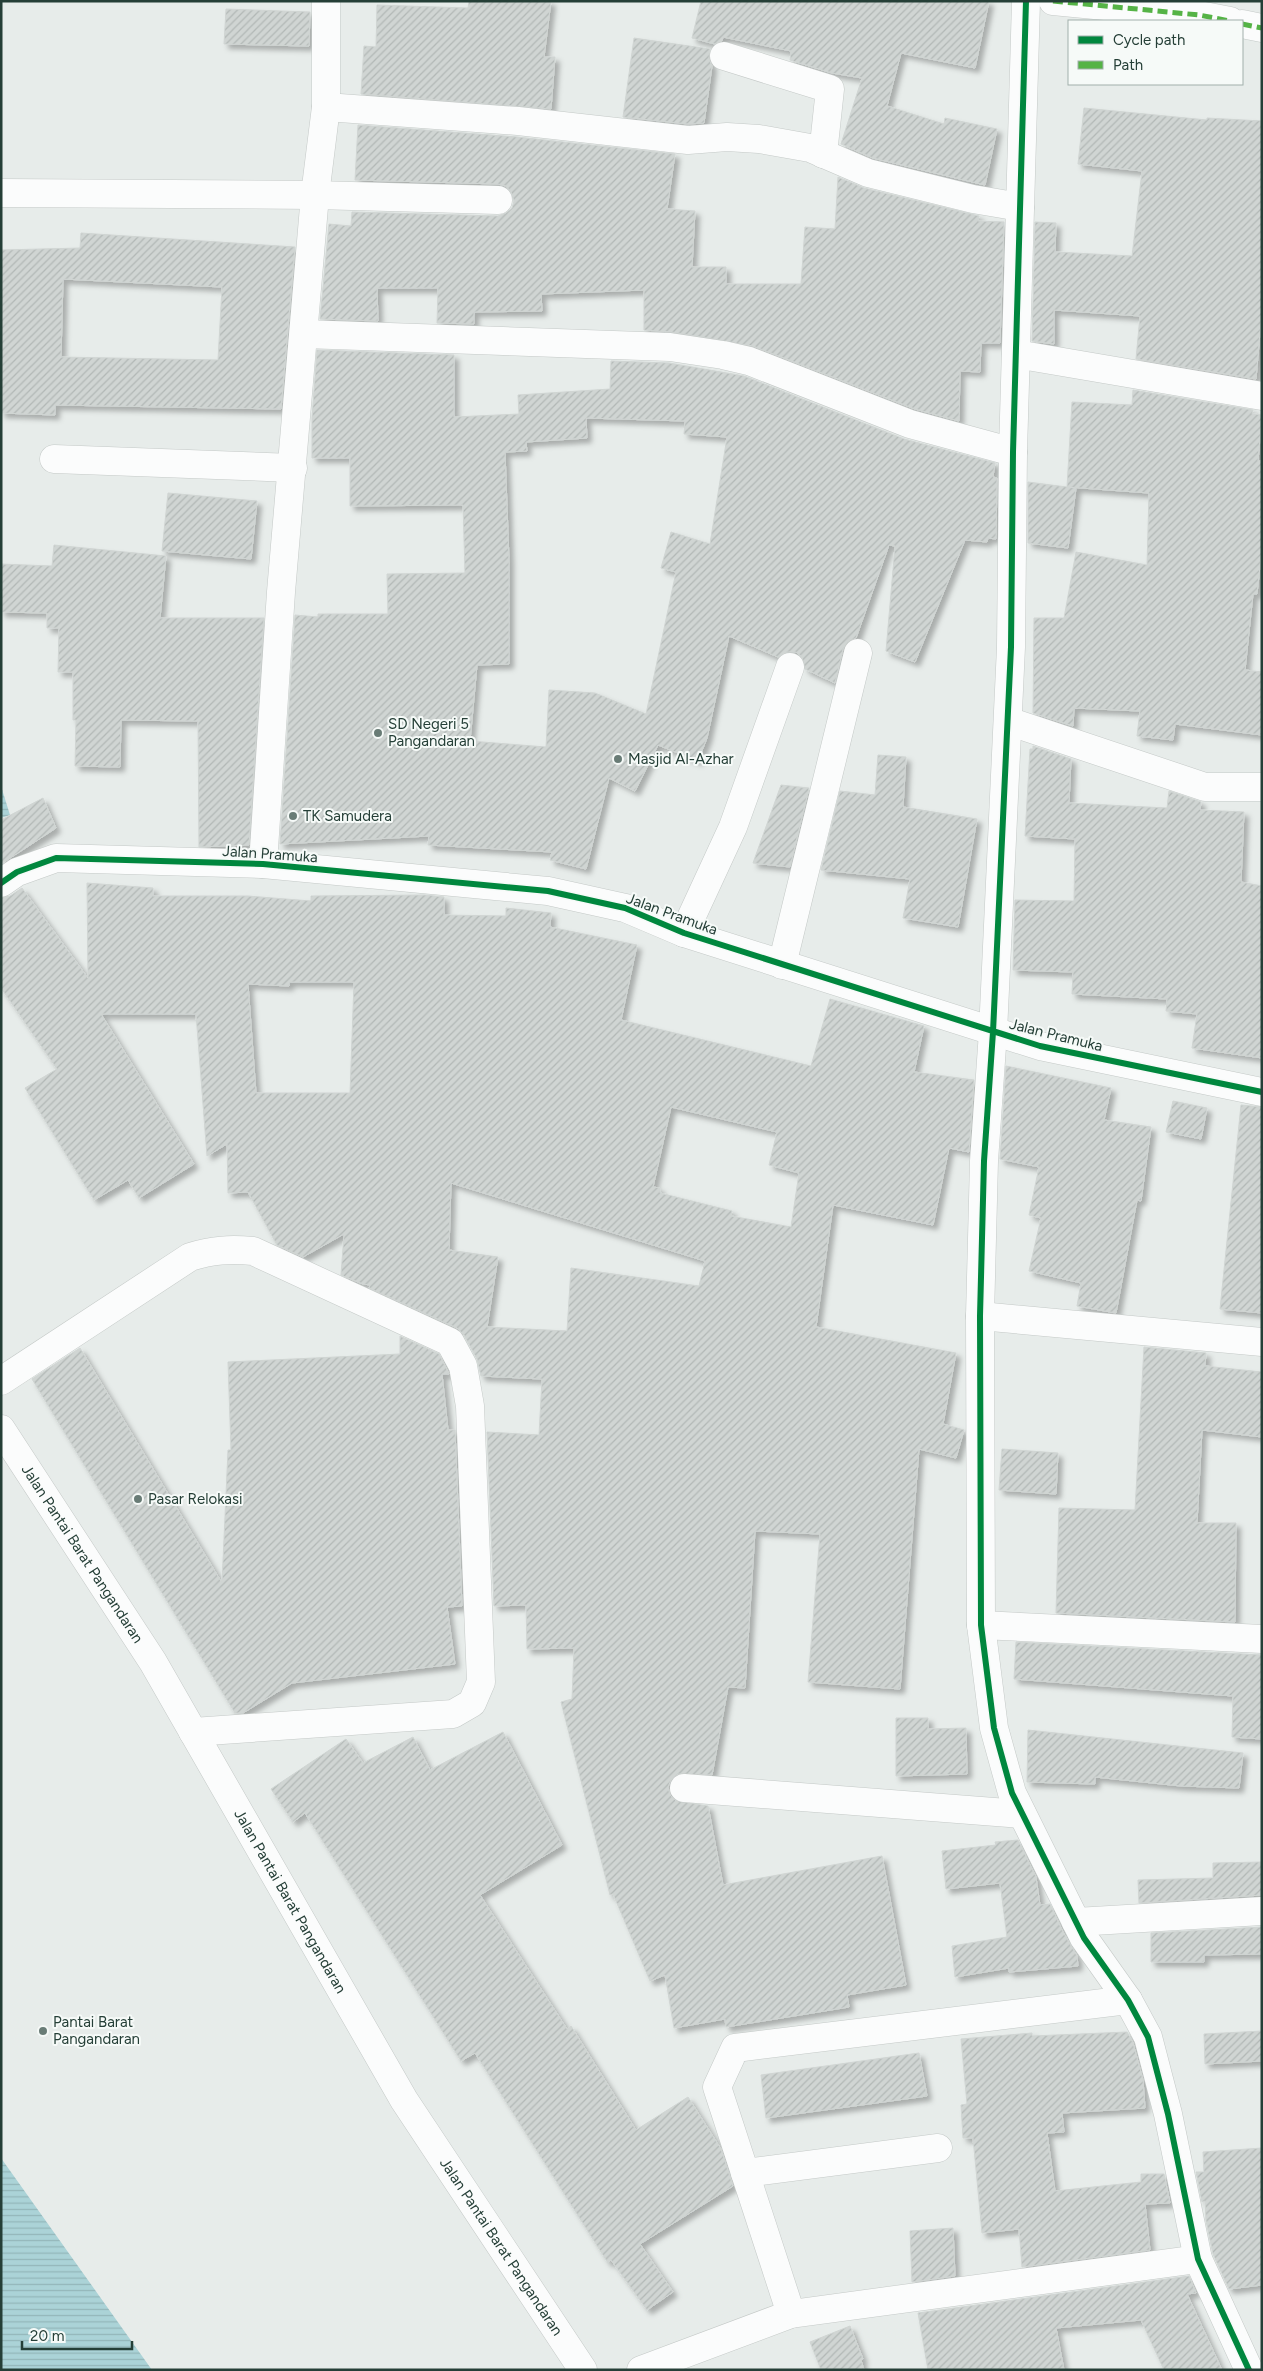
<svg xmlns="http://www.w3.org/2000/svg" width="1263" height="2371" font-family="Figtree,sans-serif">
  <defs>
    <pattern id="water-rules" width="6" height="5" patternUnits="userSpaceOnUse" patternTransform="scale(1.25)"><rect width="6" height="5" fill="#abd3d7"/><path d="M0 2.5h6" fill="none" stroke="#93b6b9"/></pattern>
    <pattern id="building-hatch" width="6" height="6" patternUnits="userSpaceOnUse" patternTransform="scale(1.25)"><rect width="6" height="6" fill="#d0d5d3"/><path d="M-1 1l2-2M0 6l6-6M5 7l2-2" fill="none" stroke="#b2b8b6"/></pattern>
    <filter id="shadow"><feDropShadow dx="4.5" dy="4.5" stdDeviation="2.5" flood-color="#0004"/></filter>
  </defs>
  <rect width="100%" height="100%" fill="#e7ecea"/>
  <path fill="url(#water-rules)" d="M 1,786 L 10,815 L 1,818 Z
    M 1,2158 L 152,2370 L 1,2370 Z"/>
  <path fill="url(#building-hatch)" stroke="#d0d5d3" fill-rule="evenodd" filter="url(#shadow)" d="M 469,1 L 551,1 L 544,57 L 555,57 L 551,109 L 361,94 L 364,46 L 376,47 L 377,5 L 468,8 Z
    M 701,1 L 989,1 L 975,68 L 901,53 L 887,106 L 944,124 L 945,118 L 997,129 L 985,185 L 873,158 L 841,144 L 862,78 L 832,73 L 790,60 L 791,51 L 723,37 L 722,41 L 715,44 L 692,38 Z
    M 226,9 L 310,12 L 309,46 L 224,44 Z
    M 634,38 L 710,49 L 709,59 L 712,66 L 704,123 L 688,124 L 623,117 Z
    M 1084,108 L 1207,120 L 1207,118 L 1262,121 L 1262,309 L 1256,379 L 1136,359 L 1140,316 L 1054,310 L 1054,344 L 1032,341 L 1035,222 L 1056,223 L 1055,252 L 1132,256 L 1142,171 L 1078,164 Z
    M 358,125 L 517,137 L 675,154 L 667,209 L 695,211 L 692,267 L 726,267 L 726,284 L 801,284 L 805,227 L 835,229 L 838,177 L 864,188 L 979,216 L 978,221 L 1004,222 L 1000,343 L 981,343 L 980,372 L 960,371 L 959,421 L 915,409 L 753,346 L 672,332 L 644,330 L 644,290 L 541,294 L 542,311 L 474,312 L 474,324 L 437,323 L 438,288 L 377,288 L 378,321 L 320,319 L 329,224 L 351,226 L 352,212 L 498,216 L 506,213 L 512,208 L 514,201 L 511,192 L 506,186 L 498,184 L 355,180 Z
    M 81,233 L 295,247 L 281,409 L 55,405 L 55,415 L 1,413 L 1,250 L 80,248 ZM 63,279 L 222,287 L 218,360 L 61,357 Z
    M 317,350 L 454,355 L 454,417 L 519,414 L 518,395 L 610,389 L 611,361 L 669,363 L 744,376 L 904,439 L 995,463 L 993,477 L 997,478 L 996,539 L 988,538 L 987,542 L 965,540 L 915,662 L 886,651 L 895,546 L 889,545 L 856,638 L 847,642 L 843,649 L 835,683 L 805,669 L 802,657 L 796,652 L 787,652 L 778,657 L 729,636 L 707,738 L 698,761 L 658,745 L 635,791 L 609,778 L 586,869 L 550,860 L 552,852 L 428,845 L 429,836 L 280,844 L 295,615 L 318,617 L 318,614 L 388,614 L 387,574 L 465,573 L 463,505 L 350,506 L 350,458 L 312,458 L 312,418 ZM 586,418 L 685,421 L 684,434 L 727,437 L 710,544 L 671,532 L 661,568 L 676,572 L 646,714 L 595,693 L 549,690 L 546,747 L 470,741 L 477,665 L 509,664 L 509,560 L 505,452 L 527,451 L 526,442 L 587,438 Z
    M 1133,390 L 1253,410 L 1252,414 L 1262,415 L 1258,461 L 1262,461 L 1262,547 L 1257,594 L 1253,594 L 1245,670 L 1262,672 L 1262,735 L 1175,724 L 1173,740 L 1137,736 L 1140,711 L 1074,708 L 1073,726 L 1033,713 L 1034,618 L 1064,618 L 1076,552 L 1147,565 L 1149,493 L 1068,487 L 1076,488 L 1068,548 L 1028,543 L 1028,482 L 1067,487 L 1072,402 L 1132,405 Z
    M 168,493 L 257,501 L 251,559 L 162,551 Z
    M 54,545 L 166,556 L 160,618 L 264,618 L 249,845 L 199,847 L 198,721 L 121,720 L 120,767 L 75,766 L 76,720 L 73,720 L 73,672 L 58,672 L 59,628 L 47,628 L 47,613 L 1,612 L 1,564 L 52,566 Z
    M 1033,746 L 1071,759 L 1069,803 L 1167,808 L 1169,791 L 1201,802 L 1200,810 L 1244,812 L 1241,882 L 1262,886 L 1262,1058 L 1192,1048 L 1197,1014 L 1166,1011 L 1167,999 L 1072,994 L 1073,972 L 1013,970 L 1015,900 L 1074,901 L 1075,839 L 1025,836 L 1030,749 L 1033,749 Z
    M 878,755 L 906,757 L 903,807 L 977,819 L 958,927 L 903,918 L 910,879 L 821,870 L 840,791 L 875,795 Z
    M 781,785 L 809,788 L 790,867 L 753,863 Z
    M 43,798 L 56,828 L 1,864 L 1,820 Z
    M 87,883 L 153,888 L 153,896 L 248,896 L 311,901 L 311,896 L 425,895 L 444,897 L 444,915 L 506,916 L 506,908 L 551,913 L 550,927 L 637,945 L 621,1020 L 811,1066 L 830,999 L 924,1026 L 914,1072 L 974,1080 L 969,1152 L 949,1148 L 933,1225 L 833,1205 L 816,1327 L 956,1353 L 943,1424 L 964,1430 L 956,1458 L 919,1449 L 900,1689 L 808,1682 L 820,1534 L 755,1531 L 745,1688 L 728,1687 L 712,1775 L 678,1774 L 671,1780 L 668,1787 L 670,1795 L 676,1801 L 708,1806 L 723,1885 L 882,1856 L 906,1985 L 847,1995 L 849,2007 L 726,2027 L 725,2019 L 674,2028 L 665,1975 L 650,1981 L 613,1894 L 610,1895 L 561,1702 L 572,1699 L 574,1648 L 527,1649 L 526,1605 L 494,1606 L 487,1432 L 539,1435 L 542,1379 L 481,1376 L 477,1359 L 464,1335 L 457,1328 L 369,1288 L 370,1285 L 363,1284 L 341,1275 L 344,1234 L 303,1257 L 277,1245 L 248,1192 L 228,1193 L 227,1144 L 207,1156 L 196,1014 L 101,1014 L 194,1164 L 139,1198 L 128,1180 L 94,1200 L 25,1088 L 57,1069 L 1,988 L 1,898 L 10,896 L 22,888 L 88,978 ZM 289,982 L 354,982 L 350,1093 L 256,1093 L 248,984 L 289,986 ZM 671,1107 L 777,1132 L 769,1165 L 799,1173 L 791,1227 L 731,1216 L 732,1211 L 660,1193 L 660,1188 L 653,1187 ZM 451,1183 L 705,1261 L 699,1286 L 571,1268 L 567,1331 L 487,1327 L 498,1257 L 449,1250 Z
    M 1006,1066 L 1111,1088 L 1104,1120 L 1151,1127 L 1141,1201 L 1137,1200 L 1116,1313 L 1077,1306 L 1081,1283 L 1029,1271 L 1041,1218 L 1029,1215 L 1039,1167 L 1000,1159 Z
    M 1173,1101 L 1207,1108 L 1201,1139 L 1166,1132 Z
    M 1241,1105 L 1262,1107 L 1262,1313 L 1220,1309 Z
    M 400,1336 L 439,1354 L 449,1374 L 442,1374 L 448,1430 L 455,1430 L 462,1606 L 447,1607 L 455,1664 L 292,1683 L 243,1713 L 235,1713 L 32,1379 L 80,1348 L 222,1583 L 228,1450 L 231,1450 L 228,1362 L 400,1354 Z
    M 1144,1347 L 1206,1353 L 1205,1366 L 1262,1372 L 1262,1437 L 1202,1430 L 1197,1523 L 1236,1523 L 1235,1622 L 1056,1613 L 1059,1508 L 1135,1510 Z
    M 1002,1449 L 1058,1453 L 1056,1494 L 999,1490 Z
    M 1016,1642 L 1262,1655 L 1262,1739 L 1232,1737 L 1233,1696 L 1014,1679 Z
    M 896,1718 L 928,1718 L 928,1729 L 966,1728 L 967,1774 L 896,1776 Z
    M 1028,1730 L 1243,1753 L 1239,1788 L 1181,1786 L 1095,1777 L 1095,1784 L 1027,1782 Z
    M 503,1732 L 562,1845 L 480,1895 L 567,2029 L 571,2026 L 636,2130 L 688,2097 L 721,2149 L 733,2186 L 640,2244 L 673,2292 L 647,2310 L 611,2260 L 608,2263 L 475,2053 L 461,2061 L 305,1813 L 293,1822 L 271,1789 L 346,1739 L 363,1763 L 413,1737 L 430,1770 Z
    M 1018,1840 L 1036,1877 L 1040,1905 L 1050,1904 L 1063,1932 L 1077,1956 L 1078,1966 L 1009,1972 L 1009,1968 L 955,1977 L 952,1946 L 1007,1937 L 1000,1883 L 946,1889 L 942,1851 L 996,1845 L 995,1842 Z
    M 1262,1862 L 1262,1895 L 1139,1903 L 1138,1880 L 1213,1878 L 1213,1863 Z
    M 1262,1927 L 1262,1954 L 1204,1955 L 1204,1962 L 1151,1962 L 1151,1933 Z
    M 1262,2031 L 1262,2061 L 1205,2064 L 1204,2034 Z
    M 1127,2032 L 1133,2043 L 1143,2080 L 1145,2108 L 1062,2113 L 1064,2132 L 1047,2133 L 1055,2191 L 1141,2182 L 1141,2174 L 1164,2174 L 1170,2203 L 1145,2204 L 1150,2250 L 1022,2267 L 1019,2229 L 982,2233 L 973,2138 L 963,2138 L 961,2105 L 967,2104 L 961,2039 L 1032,2033 L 1032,2036 Z
    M 919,2053 L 927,2096 L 766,2118 L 761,2075 Z
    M 1262,2148 L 1262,2285 L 1229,2289 L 1213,2254 L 1206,2221 L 1205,2201 L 1202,2202 L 1196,2172 L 1204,2172 L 1203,2152 Z
    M 953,2228 L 955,2276 L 912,2282 L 910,2231 Z
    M 1189,2276 L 1196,2293 L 1187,2294 L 1222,2370 L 1164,2370 L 1141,2320 L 1056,2328 L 1064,2370 L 928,2370 L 918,2313 Z
    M 850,2326 L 863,2359 L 861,2360 L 864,2370 L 821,2370 L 810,2342 Z"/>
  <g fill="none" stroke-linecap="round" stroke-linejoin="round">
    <g stroke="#c4c9c7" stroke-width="29">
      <g id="minor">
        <path d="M 1026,1 L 1013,452 L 1011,647 L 993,1032 L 984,1161 L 980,1316 L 981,1625 L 994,1728 L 1012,1793 L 1084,1938 L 1128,2000 L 1148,2037 L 1168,2114 L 1198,2259 L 1249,2370"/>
        <path d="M 1053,1 L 1199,15 L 1230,21"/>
        <path d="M 1242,24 L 1262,28"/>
        <path d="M 724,56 L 830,89 L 823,154"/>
        <path d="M 326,107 L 518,121 L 688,140 L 727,137 L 759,139 L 810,148 L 868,173 L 973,199 L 1020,207"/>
        <path d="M 1,193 L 315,195 L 498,200"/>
        <path d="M 304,334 L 670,347 L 723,355 L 749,361 L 910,424 L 1013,452"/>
        <path d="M 1016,354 L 1262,396"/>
        <path d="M 54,459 L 293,468"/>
        <path d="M 1008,721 L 1205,787 L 1262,787"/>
        <path d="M 263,864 L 281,592 L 315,195 L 326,107 L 326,1"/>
        <path d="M 1,883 L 17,872 L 56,858 L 263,864 L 548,891 L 625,908 L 684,933 L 1040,1046 L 1262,1092"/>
        <path d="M 684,933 L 733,827 L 790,667"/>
        <path d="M 782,965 L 858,653"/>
        <path d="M 980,1316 L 1262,1342"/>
        <path d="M 1,1381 L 190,1257 C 212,1250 230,1249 253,1251 L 450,1342 L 463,1366 L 470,1406 L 481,1682 L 472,1703 L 453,1714 L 193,1732"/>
        <path id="s1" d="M 1,1429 L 153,1662 L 404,2100 L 583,2370"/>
        <path d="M 981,1625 L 1262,1639"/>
        <path d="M 684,1788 L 1022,1814"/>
        <path d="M 1076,1922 L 1262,1911"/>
        <path d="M 745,2173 L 938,2148"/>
        <path d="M 791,2314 L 717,2087 L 735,2048 L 1128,2000"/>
        <path d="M 641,2370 L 791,2314 L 1198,2259"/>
      </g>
    </g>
    <use href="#minor" stroke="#fbfcfc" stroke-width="28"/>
    <path stroke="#55b346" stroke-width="5" stroke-dasharray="10 5" stroke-linecap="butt" d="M 1053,1 L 1199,15 L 1230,21
      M 1242,24 L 1262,28"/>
    <g stroke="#f6faf8" stroke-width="9">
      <path id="cycleway" d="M 1026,1 L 1013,452 L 1011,647 L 993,1032 L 984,1161 L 980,1316 L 981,1625 L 994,1728 L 1012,1793 L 1084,1938 L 1128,2000 L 1148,2037 L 1168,2114 L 1198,2259 L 1249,2370
        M 1,883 L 17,872 L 56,858 L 263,864 L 548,891 L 625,908 L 684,933 L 1040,1046 L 1262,1092"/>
    </g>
    <use href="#cycleway" stroke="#00873e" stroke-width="6"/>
  </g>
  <g fill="#697c76" stroke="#f6faf8" stroke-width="2">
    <circle cx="378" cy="733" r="5"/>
    <circle cx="618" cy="759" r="5"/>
    <circle cx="293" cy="816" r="5"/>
    <circle cx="138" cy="1499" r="5"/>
    <circle cx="43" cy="2031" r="5"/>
  </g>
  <g text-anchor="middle" stroke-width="4" stroke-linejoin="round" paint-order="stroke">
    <g font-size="15" fill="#253f37" stroke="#f6faf8" text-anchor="start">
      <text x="388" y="729">SD Negeri 5<tspan x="388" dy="17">Pangandaran</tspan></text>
      <text x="628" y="764">Masjid Al-Azhar</text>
      <text x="303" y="821">TK Samudera</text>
      <text x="148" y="1504">Pasar Relokasi</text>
      <text x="53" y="2027">Pantai Barat<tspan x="53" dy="17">Pangandaran</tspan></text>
    </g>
    <g font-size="15" fill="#253f37" stroke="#f6faf8">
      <text transform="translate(270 854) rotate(4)" y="5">Jalan Pramuka</text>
      <text transform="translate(672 914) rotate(20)" y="5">Jalan Pramuka</text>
      <text transform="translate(1056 1035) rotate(14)" y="5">Jalan Pramuka</text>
      <text dy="5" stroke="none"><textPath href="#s1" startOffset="149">Jalan Pantai Barat Pangandaran</textPath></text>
      <text dy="5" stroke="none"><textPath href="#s1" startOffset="554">Jalan Pantai Barat Pangandaran</textPath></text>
      <text dy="5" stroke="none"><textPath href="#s1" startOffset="959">Jalan Pantai Barat Pangandaran</textPath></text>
    </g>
  </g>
  <rect width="1263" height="2371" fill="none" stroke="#253f37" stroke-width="5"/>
  <rect x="1068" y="20" width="175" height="65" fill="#f6faf8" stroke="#a2afab"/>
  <rect x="1078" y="36" width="25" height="8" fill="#00873e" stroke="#a2afab"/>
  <text x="1113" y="45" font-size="15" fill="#253f37">Cycle path</text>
  <rect x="1078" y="61" width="25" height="8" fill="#55b346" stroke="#a2afab"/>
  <text x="1113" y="70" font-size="15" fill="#253f37">Path</text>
  <path d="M22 2341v8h110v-8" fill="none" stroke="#253f37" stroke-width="2.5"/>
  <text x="30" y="2341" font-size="15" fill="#253f37" stroke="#f6faf8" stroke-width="4" paint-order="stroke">20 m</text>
</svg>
